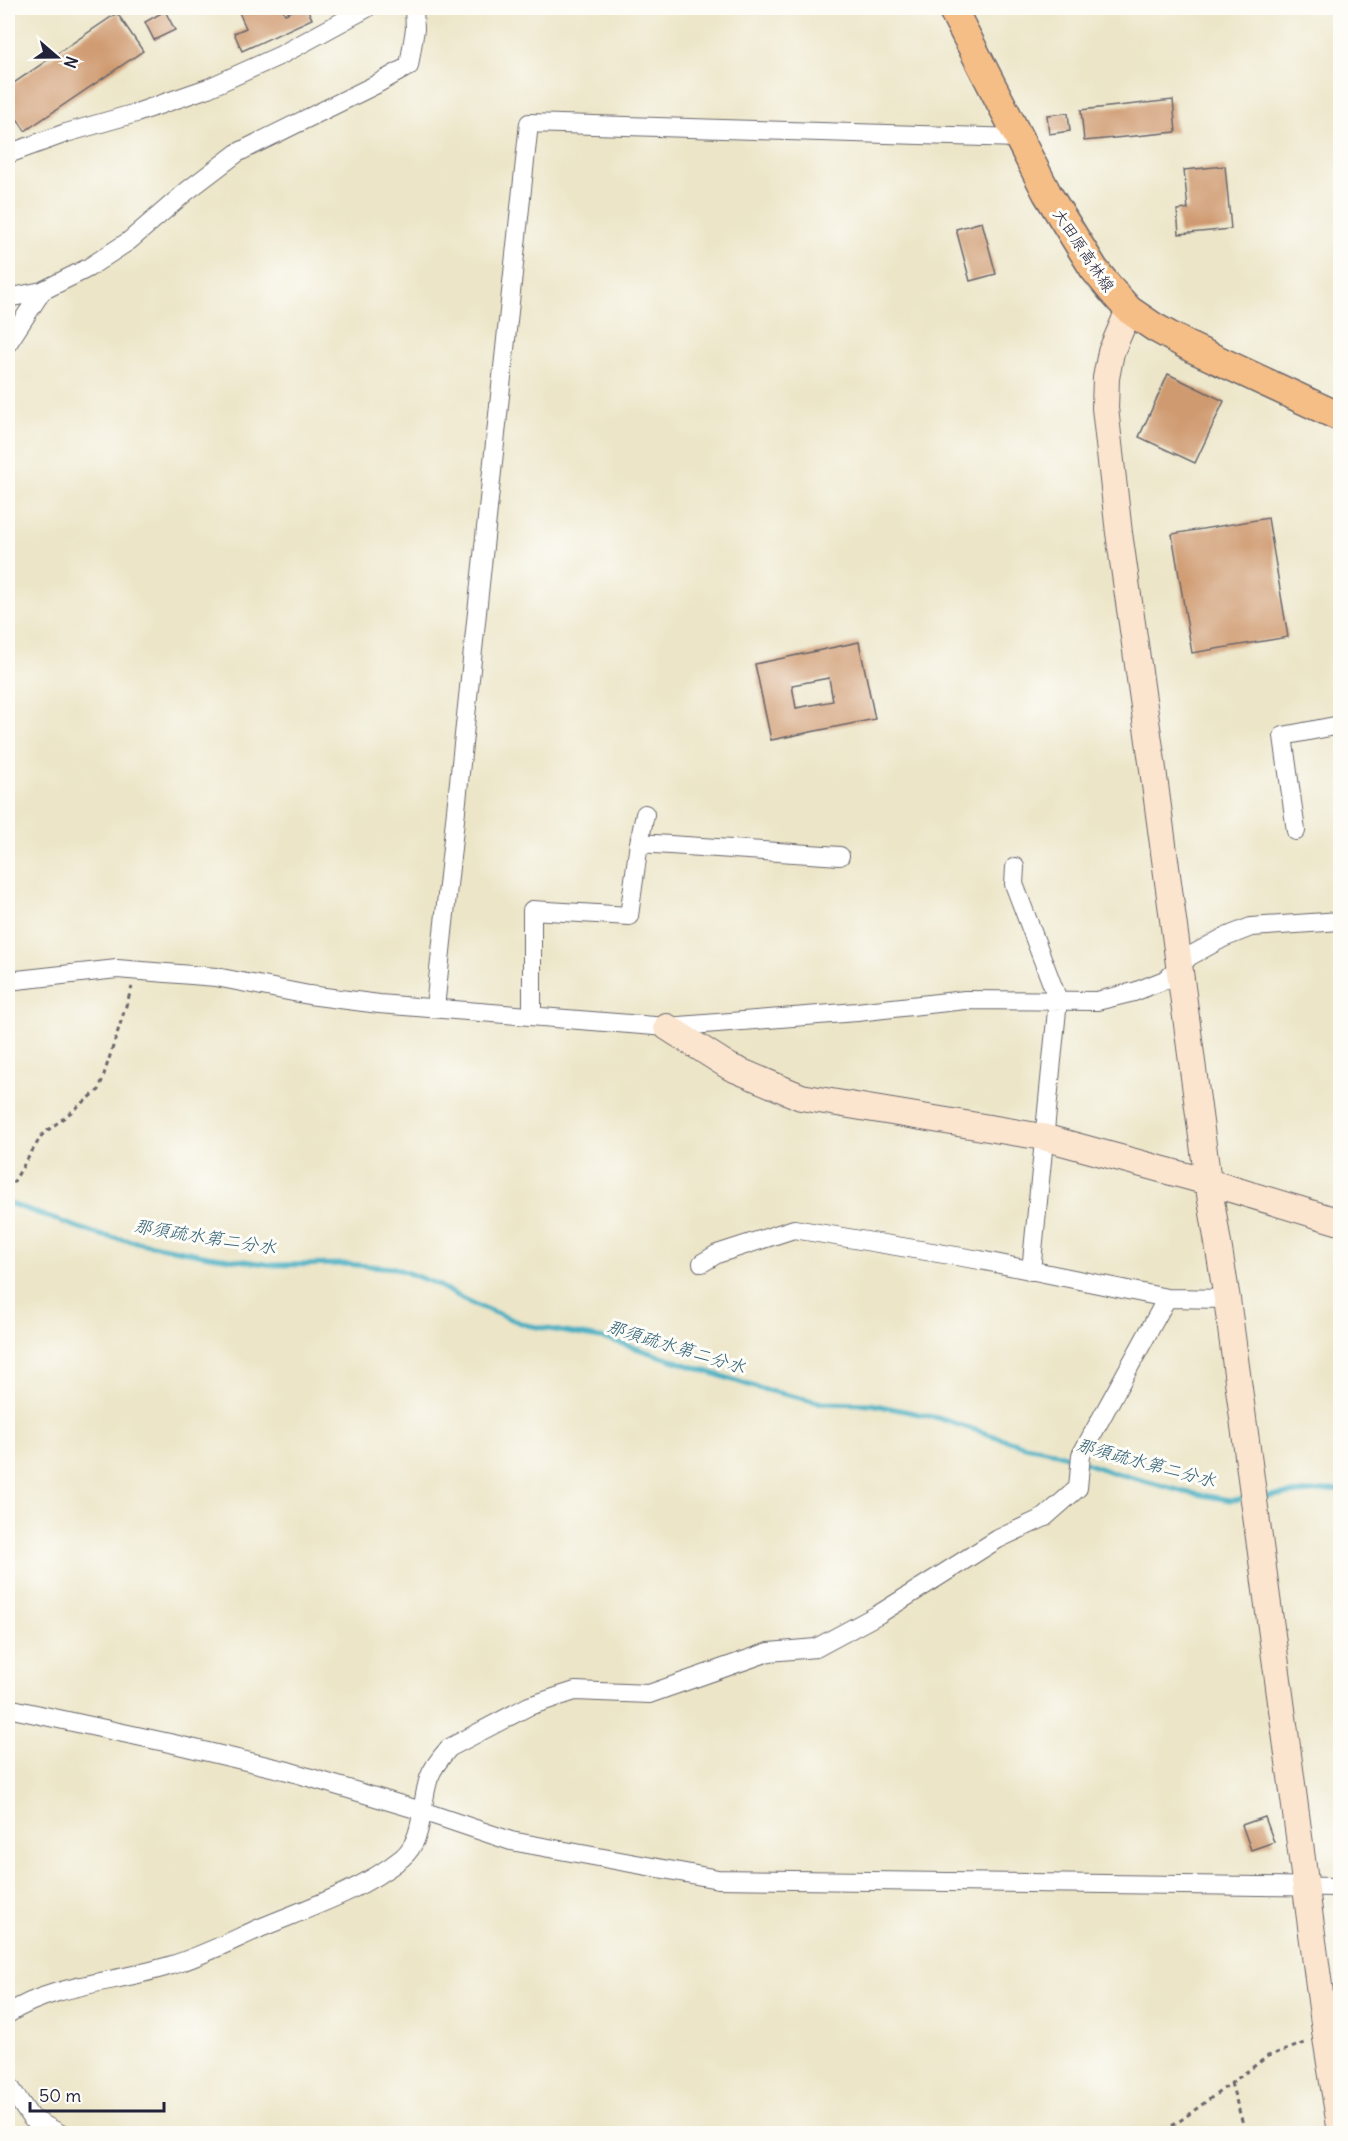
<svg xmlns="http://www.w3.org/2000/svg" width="1348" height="2141" font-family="Delius,'Klee One',sans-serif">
  <rect width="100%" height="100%" fill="#fdfcf7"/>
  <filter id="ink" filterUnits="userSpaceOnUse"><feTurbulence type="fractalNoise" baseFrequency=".0167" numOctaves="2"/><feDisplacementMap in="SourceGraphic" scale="12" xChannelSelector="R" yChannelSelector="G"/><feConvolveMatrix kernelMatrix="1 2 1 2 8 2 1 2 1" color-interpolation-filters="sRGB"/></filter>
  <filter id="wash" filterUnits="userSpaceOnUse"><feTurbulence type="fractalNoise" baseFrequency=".008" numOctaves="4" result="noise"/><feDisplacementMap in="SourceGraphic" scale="24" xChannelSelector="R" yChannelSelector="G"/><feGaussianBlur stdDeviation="1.35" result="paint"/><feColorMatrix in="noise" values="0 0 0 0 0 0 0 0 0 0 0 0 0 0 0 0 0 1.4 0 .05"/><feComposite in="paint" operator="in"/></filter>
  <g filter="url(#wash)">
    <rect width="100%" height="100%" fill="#ece5c7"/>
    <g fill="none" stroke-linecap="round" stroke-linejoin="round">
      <path stroke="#42adc1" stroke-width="5" d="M 8,1203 L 100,1235 L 209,1256 L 273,1265 L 345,1264 L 395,1268 L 434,1283 L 471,1303 L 526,1325 L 611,1340 L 758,1388 L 822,1403 L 871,1404 L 938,1418 L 1025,1446 L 1051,1451 L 1108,1471 L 1185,1492 L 1230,1500 L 1246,1499
        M 1262,1497 L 1340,1489"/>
    </g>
    <g id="blocks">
      <path fill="#cf9a6f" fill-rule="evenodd" d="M 244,8 L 282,8 L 285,14 L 299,8 L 307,8 L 312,19 L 242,51 L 234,33 L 246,28 L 238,10 Z
        M 165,11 L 175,30 L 154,40 L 145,22 Z
        M 117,13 L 143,51 L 25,131 L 8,105 L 8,87 Z
        M 1173,100 L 1176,132 L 1084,141 L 1081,110 Z
        M 1068,113 L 1070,131 L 1049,134 L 1047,115 Z
        M 1225,166 L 1231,229 L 1179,234 L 1177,210 L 1188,209 L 1184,170 Z
        M 982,222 L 996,274 L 970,281 L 956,229 Z
        M 1168,374 L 1224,401 L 1195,463 L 1139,437 Z
        M 1268,518 L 1288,637 L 1192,653 L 1172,534 Z
        M 859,642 L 875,719 L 771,740 L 755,664 ZM 829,678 L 833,701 L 796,708 L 792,685 Z
        M 1265,1817 L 1274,1842 L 1251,1850 L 1242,1825 Z"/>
    </g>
  </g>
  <g filter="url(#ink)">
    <use href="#blocks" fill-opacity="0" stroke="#69666c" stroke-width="1.5"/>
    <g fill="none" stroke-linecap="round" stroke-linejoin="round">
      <g stroke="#69666c" stroke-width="20">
        <path id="street" d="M 8,154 L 66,133 L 136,113 L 208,88 L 281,55 L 367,8
          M 8,298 L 42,291
          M 8,343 L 42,291 L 88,268 L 129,241 L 187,191 L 237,153 L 375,85 L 409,66 L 415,29 L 414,8
          M 1296,831 L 1283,736 L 1340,725
          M 639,843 L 840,856
          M 1015,867 L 1014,884 L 1058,1000 L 1031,1271
          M 8,981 L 117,969 L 216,977 L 309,995 L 379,1004 L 667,1027 L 857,1012 L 965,1000 L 1097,1001 L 1134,992 L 1167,979 L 1190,956 L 1223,938 L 1251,927 L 1340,921
          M 435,1008 L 529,123 L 1018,138
          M 532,1015 L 532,910 L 629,916 L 639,843 L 645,814
          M 702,1263 L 717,1254 L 794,1229 L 980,1260 L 1167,1298
          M 8,1708 L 174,1744 L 288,1771 L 422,1811 L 511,1841 L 718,1879 L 1340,1887
          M 8,2014 C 52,1984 121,1982 172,1965 C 202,1956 231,1941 260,1928 C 308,1908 361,1891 402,1858 C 425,1839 420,1804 429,1778 C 433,1767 441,1757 449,1748 L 529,1706 L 575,1691 L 649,1694 L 769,1652 L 816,1648 L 879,1614 L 998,1539 L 1045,1517 L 1078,1488 L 1081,1455 L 1167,1298 L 1227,1299
          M 8,2084 L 31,2118 L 61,2134"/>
      </g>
      <g stroke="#69666c" stroke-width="28">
        <path id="secondary" d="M 1129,310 L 1111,352 L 1106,378 L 1105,408 L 1119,533 L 1152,762 L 1208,1182 L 1227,1299 L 1326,2038 L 1340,2126
          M 667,1027 L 730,1067 L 801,1097 L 1043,1137 L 1208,1182 L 1340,1222"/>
      </g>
      <g stroke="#69666c" stroke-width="31">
        <path id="primary" d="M 952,8 L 1047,193 L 1094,269 L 1112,291 L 1129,310 L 1154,327 L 1192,348 L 1340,417"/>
      </g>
      <path stroke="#69666c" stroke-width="3" stroke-dasharray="4.5 4.5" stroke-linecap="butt" d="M 8,1191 L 42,1135 L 99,1090 L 132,987
        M 1231,2083 L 1246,2134
        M 1156,2134 L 1177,2123 L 1268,2056 L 1305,2043"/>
      <use href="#street" stroke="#fff" stroke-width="18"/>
      <use href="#secondary" stroke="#fbe5cf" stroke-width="26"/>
      <use href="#primary" stroke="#f6be87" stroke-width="28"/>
    </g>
  </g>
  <g text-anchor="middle" stroke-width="6" stroke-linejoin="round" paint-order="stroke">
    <g font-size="16" fill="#22223b" stroke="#fdfcf7">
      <text transform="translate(1084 250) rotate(56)" y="6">大田原高林線</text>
    </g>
    <g font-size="18" font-style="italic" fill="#306177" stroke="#fdfcf7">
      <text transform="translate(205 1237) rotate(9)" y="6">那須疏水第二分水</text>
      <text transform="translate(676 1347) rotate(17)" y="6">那須疏水第二分水</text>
      <text transform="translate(1146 1463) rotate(15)" y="6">那須疏水第二分水</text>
    </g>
  </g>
  <rect width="1348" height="2141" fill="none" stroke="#fdfcf7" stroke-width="30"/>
  <g transform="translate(57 57) rotate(110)" stroke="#fdfcf7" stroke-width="4.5" paint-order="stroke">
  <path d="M0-4.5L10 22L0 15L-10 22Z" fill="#22223b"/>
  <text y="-9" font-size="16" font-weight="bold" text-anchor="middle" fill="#22223b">N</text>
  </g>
  <path d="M30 2102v9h134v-9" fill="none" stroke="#22223b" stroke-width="3"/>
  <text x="39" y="2102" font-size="18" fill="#22223b" stroke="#fdfcf7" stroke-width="4.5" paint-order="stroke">50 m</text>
</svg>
